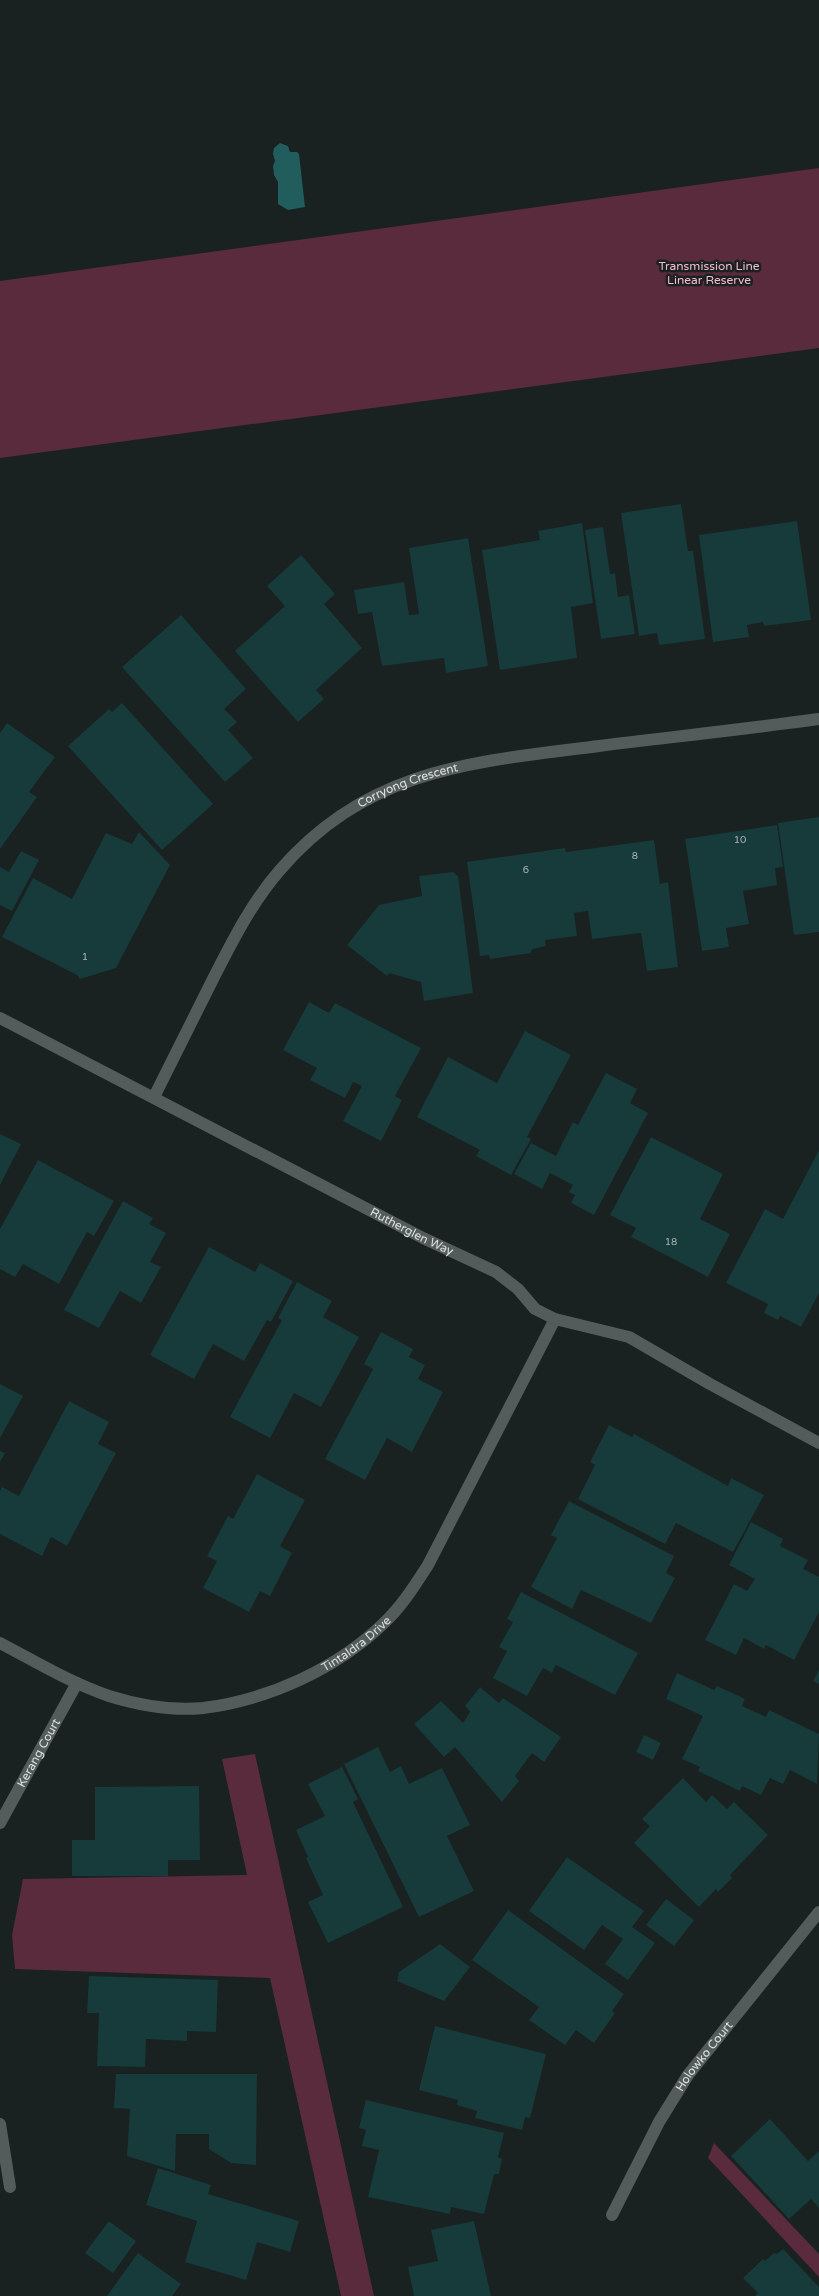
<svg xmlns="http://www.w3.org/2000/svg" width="819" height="2296" font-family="'Varela Round',sans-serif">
  <rect width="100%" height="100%" fill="#192121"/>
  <path fill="#592b3c" d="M 819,168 L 819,348 L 0,458 L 0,281 Z
    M 255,1754 L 374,2296 L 341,2296 L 270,1978 L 15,1969 L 12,1935 L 23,1879 L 247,1875 L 222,1759 Z
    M 714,2143 L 819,2254 L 819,2277 L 708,2158 Z"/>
  <path fill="#215d5d" d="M 280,143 L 288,146 L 290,152 L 297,152 L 299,154 L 305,207 L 288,210 L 278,204 L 278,182 L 274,175 L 273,166 L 275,161 L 273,154 L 274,148 Z"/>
  <path fill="#173a3a" d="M 681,504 L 688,551 L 693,551 L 705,639 L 659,645 L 657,633 L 639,636 L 621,513 Z
    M 797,521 L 811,620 L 764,626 L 763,622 L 747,625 L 749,637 L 713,642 L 699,535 Z
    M 582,523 L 593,603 L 571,607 L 577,658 L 500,670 L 482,550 L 540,540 L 538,531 Z
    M 603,527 L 610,574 L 615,573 L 618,597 L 629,595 L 635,634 L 601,639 L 585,530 Z
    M 468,538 L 488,666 L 446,673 L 444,658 L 382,666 L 372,612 L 358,614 L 354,590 L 404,582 L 409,615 L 419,614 L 409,548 Z
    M 301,555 L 335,594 L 324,604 L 362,648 L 316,690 L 324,699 L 298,722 L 235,651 L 285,606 L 267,586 Z
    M 181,615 L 246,689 L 224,709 L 237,722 L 228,730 L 253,758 L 225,782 L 122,667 Z
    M 122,703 L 213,804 L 162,850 L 68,746 L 109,709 L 112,712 Z
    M 7,723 L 55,757 L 29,792 L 37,797 L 0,849 L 0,733 Z
    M 819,817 L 819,932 L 794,935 L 778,823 Z
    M 777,825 L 783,867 L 775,868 L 777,885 L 743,891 L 749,924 L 726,928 L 729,947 L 702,951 L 685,839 Z
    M 139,832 L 170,865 L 116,968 L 80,979 L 77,975 L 2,937 L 33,878 L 72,899 L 106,833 L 132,844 Z
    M 654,840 L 660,884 L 668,882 L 678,967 L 647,971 L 641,933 L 592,939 L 588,911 L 574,913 L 577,936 L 545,940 L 546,946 L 532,949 L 531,953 L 490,959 L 489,955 L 480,956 L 467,862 L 565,848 L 566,852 Z
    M 21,851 L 39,860 L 12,911 L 0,905 L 0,867 L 9,872 Z
    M 453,872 L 458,876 L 473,993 L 424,1001 L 421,982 L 389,973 L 387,976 L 347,945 L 379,905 L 422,896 L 419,876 Z
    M 309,1002 L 329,1013 L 335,1003 L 421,1048 L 395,1096 L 402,1100 L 381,1141 L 343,1121 L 362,1086 L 353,1082 L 345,1098 L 310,1080 L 317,1068 L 283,1050 Z
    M 525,1031 L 571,1055 L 527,1137 L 531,1139 L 511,1175 L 476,1156 L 480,1150 L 417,1117 L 448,1057 L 497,1083 Z
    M 606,1073 L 637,1089 L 630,1103 L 648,1113 L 594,1215 L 571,1203 L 575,1195 L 569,1192 L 573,1185 L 550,1173 L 542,1189 L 514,1174 L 531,1143 L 556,1156 L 573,1122 L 578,1125 Z
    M 0,1134 L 21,1144 L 0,1185 Z
    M 651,1137 L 723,1174 L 700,1219 L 730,1234 L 708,1277 L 631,1237 L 636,1228 L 610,1215 Z
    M 819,1150 L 819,1293 L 801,1327 L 780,1316 L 778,1320 L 764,1313 L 768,1304 L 726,1283 L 765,1209 L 783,1219 Z
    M 38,1160 L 114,1201 L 94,1236 L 87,1232 L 59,1284 L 23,1264 L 15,1277 L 0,1269 L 0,1229 Z
    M 123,1201 L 153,1218 L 149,1224 L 166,1233 L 150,1262 L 161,1267 L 141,1303 L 120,1291 L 99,1328 L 64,1310 Z
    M 209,1247 L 255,1272 L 260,1263 L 293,1281 L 271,1322 L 267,1320 L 244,1361 L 213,1344 L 194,1379 L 150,1355 Z
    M 297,1282 L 332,1301 L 323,1317 L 359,1337 L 321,1407 L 294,1393 L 270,1438 L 230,1417 L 282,1320 L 278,1318 Z
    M 381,1332 L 413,1349 L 409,1357 L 425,1365 L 418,1379 L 443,1392 L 412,1452 L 387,1438 L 365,1480 L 325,1459 L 373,1369 L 364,1364 Z
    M 0,1384 L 23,1396 L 0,1438 Z
    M 69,1401 L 109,1422 L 98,1444 L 116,1453 L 67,1546 L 51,1537 L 42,1556 L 0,1534 L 0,1491 L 2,1487 L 19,1496 Z
    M 609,1425 L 632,1437 L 634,1434 L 728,1486 L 731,1478 L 764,1495 L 733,1552 L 676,1523 L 665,1544 L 578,1499 L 595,1465 L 590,1462 Z
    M 0,1451 L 5,1453 L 0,1462 Z
    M 257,1474 L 305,1500 L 280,1546 L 292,1553 L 270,1596 L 260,1591 L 249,1612 L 203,1588 L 217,1561 L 207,1556 L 228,1516 L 233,1519 Z
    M 569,1501 L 674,1556 L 666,1573 L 675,1578 L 651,1623 L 581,1590 L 572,1609 L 531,1587 L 557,1538 L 551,1535 Z
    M 751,1522 L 783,1539 L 780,1546 L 808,1560 L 803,1569 L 819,1577 L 819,1612 L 794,1660 L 766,1645 L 764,1649 L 744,1638 L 736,1655 L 705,1640 L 734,1584 L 747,1591 L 755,1579 L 729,1565 Z
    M 521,1592 L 638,1653 L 615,1695 L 556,1665 L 552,1673 L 543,1668 L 527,1696 L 493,1678 L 507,1651 L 499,1647 L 513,1622 L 507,1619 Z
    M 819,1670 L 819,1684 L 813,1681 Z
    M 677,1673 L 714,1690 L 717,1686 L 745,1699 L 742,1706 L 766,1717 L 769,1710 L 819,1734 L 817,1784 L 790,1770 L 783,1784 L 770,1778 L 761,1795 L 742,1786 L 740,1791 L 698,1771 L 700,1767 L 682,1759 L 703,1716 L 666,1699 Z
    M 480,1687 L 499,1703 L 503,1698 L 561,1737 L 544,1762 L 532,1753 L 515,1776 L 519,1781 L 502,1802 L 455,1747 L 444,1757 L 414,1724 L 441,1701 L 463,1723 L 470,1712 L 465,1706 Z
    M 644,1735 L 661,1743 L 653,1760 L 636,1752 Z
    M 378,1747 L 390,1772 L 401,1766 L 409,1784 L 442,1768 L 470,1825 L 447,1836 L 474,1891 L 419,1917 L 344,1764 Z
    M 342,1767 L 358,1799 L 353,1802 L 403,1907 L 328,1943 L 308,1902 L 323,1895 L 306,1858 L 308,1857 L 296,1830 L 325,1816 L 308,1784 Z
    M 683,1778 L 706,1802 L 712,1795 L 727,1809 L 734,1802 L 768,1835 L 730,1875 L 732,1878 L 718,1892 L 716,1889 L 699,1907 L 634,1843 L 650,1826 L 642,1819 Z
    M 199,1786 L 200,1860 L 168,1860 L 168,1876 L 72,1876 L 72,1840 L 95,1840 L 95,1787 Z
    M 567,1857 L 644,1911 L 632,1927 L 655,1943 L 628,1980 L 605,1964 L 623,1939 L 602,1925 L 584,1950 L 529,1911 Z
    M 666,1899 L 694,1920 L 674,1946 L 646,1925 Z
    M 508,1910 L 624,1994 L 612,2011 L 615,2013 L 594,2043 L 576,2030 L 565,2045 L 529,2020 L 539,2007 L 472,1960 Z
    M 440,1944 L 470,1967 L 444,2001 L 397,1981 L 399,1972 Z
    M 89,1976 L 218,1980 L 216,2032 L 187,2031 L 187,2041 L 146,2039 L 145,2067 L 97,2066 L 99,2013 L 87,2013 Z
    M 435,2026 L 546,2054 L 530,2118 L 525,2117 L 522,2130 L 475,2118 L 477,2111 L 457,2105 L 458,2100 L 419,2090 Z
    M 116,2074 L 257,2074 L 256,2165 L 231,2163 L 209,2149 L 209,2134 L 176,2134 L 175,2171 L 127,2156 L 130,2109 L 114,2108 Z
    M 366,2100 L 504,2133 L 498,2157 L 502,2159 L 499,2174 L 494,2174 L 484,2214 L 451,2207 L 450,2214 L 368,2197 L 379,2150 L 362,2146 L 366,2130 L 359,2128 Z
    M 770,2119 L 808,2161 L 819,2151 L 819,2208 L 811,2199 L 789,2219 L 731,2156 Z
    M 158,2168 L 211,2185 L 208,2194 L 299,2221 L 290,2252 L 257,2242 L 246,2280 L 185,2262 L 197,2221 L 146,2205 Z
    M 109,2221 L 136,2241 L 113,2273 L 85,2253 Z
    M 474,2221 L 491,2296 L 414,2296 L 408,2267 L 438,2261 L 431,2230 Z
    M 783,2249 L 819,2287 L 819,2296 L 755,2296 L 758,2293 L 743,2278 L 763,2259 L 765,2261 L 774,2253 L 777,2254 Z
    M 138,2253 L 181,2284 L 172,2296 L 107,2296 Z"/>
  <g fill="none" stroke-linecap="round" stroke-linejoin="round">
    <g stroke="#535b5b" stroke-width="12">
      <path id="s1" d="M 154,1097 C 174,1057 194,1017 214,977 C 233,940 252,902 280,870 C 368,768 473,762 599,746 C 672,737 746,729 819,719"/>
      <path id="s2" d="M 0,1643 C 36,1662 71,1683 109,1696 C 138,1705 172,1711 203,1708 C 268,1700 337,1669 385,1622 C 402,1606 415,1585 428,1565 L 555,1319"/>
      <path id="s3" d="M 0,1823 L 77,1683"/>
      <path d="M 0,2124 L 10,2187"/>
      <path id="s4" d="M 612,2215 L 659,2122 L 688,2075 L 819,1912"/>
    </g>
    <path stroke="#535b5b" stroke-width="12" id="s5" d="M 0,1018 L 423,1238 L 496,1272 L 518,1289 L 535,1309 L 555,1319 L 629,1337 L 710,1384 L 819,1443"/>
  </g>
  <g text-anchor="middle" stroke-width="5" stroke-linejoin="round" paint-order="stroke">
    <g font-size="10" fill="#aab6b6">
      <text x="740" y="843">10</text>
      <text x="635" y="859">8</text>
      <text x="526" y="873">6</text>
      <text x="85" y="960">1</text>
      <text x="671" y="1245">18</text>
    </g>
    <g font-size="12" fill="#f9b9ce" stroke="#192121">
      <text x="709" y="270">Transmission Line<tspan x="709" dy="14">Linear Reserve</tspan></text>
    </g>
    <g font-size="12" fill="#dbe0e0" stroke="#192121">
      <text dy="4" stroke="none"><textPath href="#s1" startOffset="416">Corryong Crescent</textPath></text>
      <text dy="4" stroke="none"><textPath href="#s5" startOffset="464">Rutherglen Way</textPath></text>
      <text dy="4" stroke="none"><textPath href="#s2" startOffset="385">Tintaldra Drive</textPath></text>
      <text dy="4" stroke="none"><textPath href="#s3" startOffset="80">Kerang Court</textPath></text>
      <text dy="4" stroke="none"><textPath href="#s4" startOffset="184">Holowko Court</textPath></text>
    </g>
  </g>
</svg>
